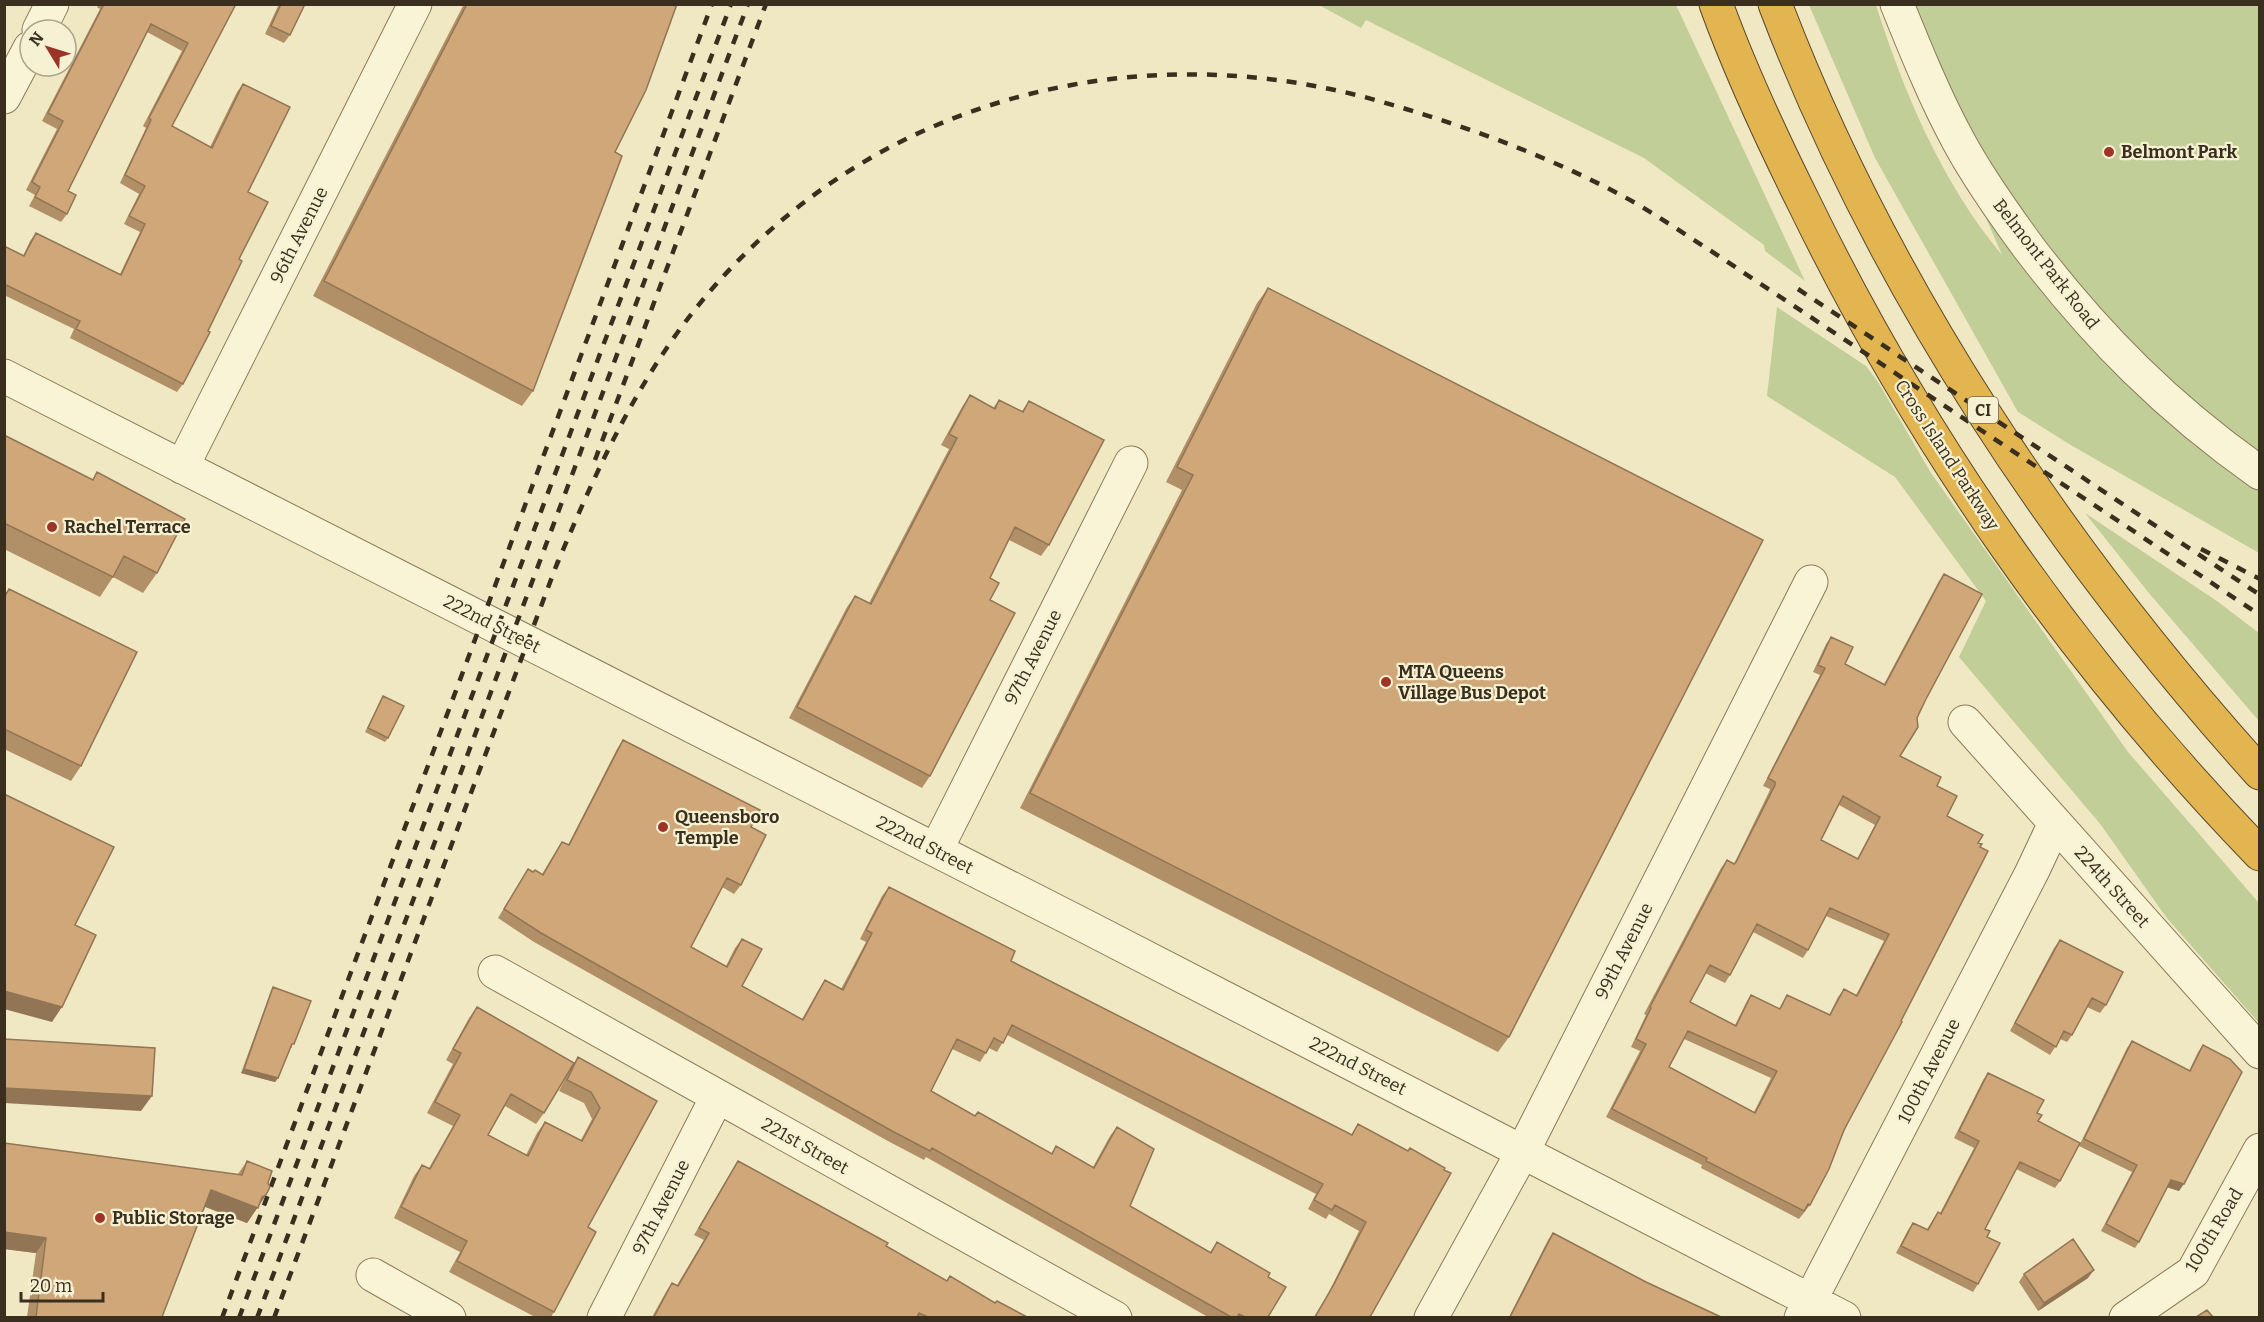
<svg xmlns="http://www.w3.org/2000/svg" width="2264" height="1322" font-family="Bitter,serif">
  <rect width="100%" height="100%" fill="#f0e8c3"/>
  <path fill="#c1ce97" d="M 1319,5 L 1676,5 L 1805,281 L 1765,251 L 1764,245 L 1644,158 L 1366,20 L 1361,28 Z
    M 1809,5 L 1876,5 C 1904,93 1942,183 2002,255 L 1894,5 L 2259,5 L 2259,553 L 2069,444 L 2018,412 L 1875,158 Z
    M 1777,307 L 1866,366 L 1878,382 L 1931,473 L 2128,752 L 2259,903 L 2259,1023 L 2166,917 L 2101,825 L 1959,657 L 1986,601 L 1895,477 L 1767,396 Z
    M 2085,513 L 2217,601 L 2259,633 L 2259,721 L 2148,592 Z"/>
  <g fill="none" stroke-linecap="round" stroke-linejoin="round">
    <g stroke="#8b7a59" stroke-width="35">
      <path id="minor" d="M 1897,4 C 1916,51 1935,98 1959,142 C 1979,179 2004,214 2029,248 C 2097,337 2168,408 2260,473
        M 39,30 L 52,4
        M 4,97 L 30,48
        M 4,376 L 1087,927 L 1844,1318
        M 182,467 L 415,4
        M 1965,722 L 2260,1052
        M 936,850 L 1131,463
        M 495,972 L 1115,1318
        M 373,1275 L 449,1318
        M 604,1318 L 717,1097
        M 1431,1318 L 1523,1151 L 1811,582
        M 1801,1318 L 2032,872 L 2055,823
        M 2126,1318 L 2193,1272 L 2260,1150"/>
    </g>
    <g stroke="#58472d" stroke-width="35">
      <path id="highway" d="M 1716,4 C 1741,73 1772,139 1805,205 C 1921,443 2075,663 2260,854
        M 1775,4 C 1882,285 2059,550 2260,773"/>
    </g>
    <use href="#minor" stroke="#faf4d7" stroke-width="33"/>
    <use href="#highway" stroke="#e2b551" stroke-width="33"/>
    <path stroke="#3a2f1e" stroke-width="4.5" stroke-dasharray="10 10" stroke-linecap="butt" d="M 1798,289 L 2260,595
      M 595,460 L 766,4
      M 2201,549 L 2260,579
      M 555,569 C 593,478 634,385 697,307 C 753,237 825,179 906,139 C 1037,75 1187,59 1330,89 C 1360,95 1390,104 1419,113 C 1487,134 1554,160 1617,193 C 1648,209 1678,230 1708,249 L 2260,615
      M 222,1318 L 712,4
      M 239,1318 L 731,4
      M 257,1318 L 748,4
      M 274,1318 L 558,561"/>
  </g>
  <path fill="#b29067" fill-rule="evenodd" d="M 98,4 L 236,4 L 172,126 L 210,147 L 237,92 L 243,84 L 248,192 L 239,259 L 183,384 L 177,392 L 70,338 L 74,329 L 4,295 L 4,246 L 23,256 L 30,241 L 36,233 L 120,274 L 140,232 L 124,224 L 139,194 L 120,183 L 146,128 L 143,126 L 182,51 L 147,32 L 68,191 L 67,214 L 61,222 L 29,206 L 35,195 L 26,190 L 57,129 L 42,121 L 100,9 L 97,7 Z
    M 279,4 L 305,4 L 290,35 L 284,43 L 265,34 Z
    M 464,4 L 677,4 L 615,152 L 533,391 L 522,406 L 313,296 Z
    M 1268,288 L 1509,1037 L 1498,1052 L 1020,808 L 1182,490 L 1166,482 L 1257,303 Z
    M 970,395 L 993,408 L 999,400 L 1022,411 L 1029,401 L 1049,545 L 1041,556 L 1009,540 L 990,578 L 990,600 L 930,776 L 922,788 L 789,718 L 847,607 L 855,596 L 869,603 L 949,449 L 941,445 L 962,407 Z
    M 4,435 L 92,480 L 97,472 L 157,573 L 143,593 L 113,577 L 100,597 L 4,549 Z
    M 1944,574 L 1925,701 L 1900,756 L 1937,786 L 1947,816 L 1978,843 L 1810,1205 L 1799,1219 L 1701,1168 L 1702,1165 L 1606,1117 L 1640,1051 L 1631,1047 L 1646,1015 L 1644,1014 L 1721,868 L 1727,860 L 1734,864 L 1769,792 L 1770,789 L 1763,786 L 1820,675 L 1813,672 L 1826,644 L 1831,637 L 1845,664 L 1884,684 L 1939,581 ZM 1839,805 L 1875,825 L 1857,859 L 1821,840 ZM 1826,916 L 1884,941 L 1856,995 L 1844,989 L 1838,997 L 1829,1015 L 1787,995 L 1779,1009 L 1751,995 L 1746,1003 L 1735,1025 L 1690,1002 L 1705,973 L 1725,983 L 1730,975 L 1753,932 L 1803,958 L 1808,950 ZM 1684,1039 L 1771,1078 L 1754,1112 L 1669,1067 Z
    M 9,589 L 81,766 L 71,781 L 4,749 L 4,595 Z
    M 383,696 L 388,738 L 385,742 L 365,732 Z
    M 623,740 L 751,827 L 741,885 L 734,894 L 722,887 L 691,947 L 726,966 L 735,948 L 742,939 L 742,986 L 802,1019 L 819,989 L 825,980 L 841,989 L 866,942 L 860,939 L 882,896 L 889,887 L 1011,961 L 1218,1067 L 1351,1135 L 1358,1124 L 1407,1151 L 1370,1317 L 1314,1317 L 1327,1296 L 1359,1231 L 1329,1214 L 1326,1219 L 1308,1209 L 1316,1194 L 1007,1035 L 997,1052 L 989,1048 L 980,1062 L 952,1049 L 931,1091 L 975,1116 L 1051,1154 L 1056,1146 L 1093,1167 L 1110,1136 L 1117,1127 L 1130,1206 L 1210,1252 L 1217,1242 L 1268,1277 L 1268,1317 L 1208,1317 L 926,1157 L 924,1160 L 886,1140 L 534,942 L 498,918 L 528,869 L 533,872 L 542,874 L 556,851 L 562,842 L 568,845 L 617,749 Z
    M 2060,940 L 2106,1005 L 2100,1013 L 2087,1007 L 2072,1035 L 2067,1042 L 2060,1039 L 2050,1055 L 2010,1031 L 2054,948 Z
    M 273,987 L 292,1048 L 290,1048 L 278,1078 L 275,1082 L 241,1073 L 271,991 Z
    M 477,1007 L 572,1066 L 578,1057 L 657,1101 L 588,1227 L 554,1312 L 551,1317 L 535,1317 L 449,1272 L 460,1252 L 394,1218 L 414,1176 L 422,1165 L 429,1168 L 453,1126 L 427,1113 L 453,1064 L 446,1060 L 469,1018 ZM 569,1071 L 559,1091 L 584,1103 L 592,1119 L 581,1140 L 545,1122 L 537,1133 L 526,1155 L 488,1135 L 505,1106 L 536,1124 L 544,1113 Z
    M 2132,1041 L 2189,1071 L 2198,1052 L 2203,1045 L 2179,1191 L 2167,1187 L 2139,1242 L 2135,1248 L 2101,1231 L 2132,1172 L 2079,1146 L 2127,1048 Z
    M 1988,1073 L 2037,1113 L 2038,1121 L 2060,1181 L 2055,1188 L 2016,1169 L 1985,1229 L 1987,1237 L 1978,1284 L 1973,1292 L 1896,1253 L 1908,1230 L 1913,1223 L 1927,1229 L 1938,1212 L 1940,1213 L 1974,1148 L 1954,1138 L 1983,1080 Z
    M 247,1161 L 268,1183 L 266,1195 L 247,1223 L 204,1206 L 162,1317 L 27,1317 L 36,1253 L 4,1249 L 238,1174 Z
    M 738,1161 L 946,1281 L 1027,1317 L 652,1317 L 667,1290 L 672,1283 L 677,1285 L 704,1240 L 694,1235 Z
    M 1553,1233 L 1646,1282 L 1721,1317 L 1509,1317 L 1548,1240 Z
    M 2024,1274 L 2088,1278 L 2038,1311 L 2019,1282 Z"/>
  <path fill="#917554" d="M 4,991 L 62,1007 L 52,1022 L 4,1009 Z
    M 244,1069 L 278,1078 L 275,1082 L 241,1073 Z
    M 4,1088 L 152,1096 L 141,1111 L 4,1103 Z
    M 2171,1180 L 2184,1184 L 2179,1191 L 2166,1187 Z
    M 211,1190 L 262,1197 L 266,1195 L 247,1223 L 200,1205 Z
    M 4,1232 L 46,1238 L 36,1253 L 4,1249 Z
    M 2094,1270 L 2088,1278 L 2038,1311 L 2044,1303 Z"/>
  <path fill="#cfa778" stroke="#917554" stroke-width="1.5" fill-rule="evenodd" d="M 104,4 L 236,4 L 172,126 L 212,148 L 243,84 L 290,107 L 248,192 L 268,202 L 239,259 L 242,261 L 208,331 L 210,332 L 183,384 L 76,329 L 80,321 L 4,284 L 4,246 L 24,256 L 36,233 L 121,275 L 145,224 L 129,216 L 145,186 L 125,175 L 151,120 L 149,118 L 188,43 L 151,24 L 68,191 L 76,195 L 67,214 L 35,197 L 40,187 L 32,182 L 63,121 L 48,113 Z
    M 281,4 L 305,4 L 290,35 L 271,26 Z
    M 467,4 L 677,4 L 646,90 L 615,152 L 622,156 L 533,391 L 324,281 Z
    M 1268,288 L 1763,540 L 1509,1037 L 1030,793 L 1193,475 L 1177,467 Z
    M 970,395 L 995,409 L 999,400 L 1023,412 L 1029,401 L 1104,440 L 1049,545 L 1015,527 L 990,578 L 999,583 L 990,600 L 1015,613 L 930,776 L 797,707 L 855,596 L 871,604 L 957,438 L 949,434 Z
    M 4,435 L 93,480 L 97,472 L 185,519 L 157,573 L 124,556 L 113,577 L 4,523 Z
    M 1944,574 L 1982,594 L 1925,701 L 1917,718 L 1918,727 L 1900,756 L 1941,777 L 1937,786 L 1957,796 L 1947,816 L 1983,835 L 1978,843 L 1982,844 L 1980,847 L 1988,851 L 1901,1021 L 1902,1022 L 1844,1130 L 1829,1169 L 1810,1205 L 1808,1204 L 1804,1211 L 1706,1161 L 1707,1158 L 1612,1109 L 1646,1044 L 1636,1039 L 1651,1008 L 1650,1007 L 1727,860 L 1734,864 L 1736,862 L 1775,785 L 1775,782 L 1768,778 L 1825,668 L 1818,665 L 1831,637 L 1853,647 L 1845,664 L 1885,685 ZM 1843,796 L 1880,817 L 1858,859 L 1821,840 ZM 1830,908 L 1889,934 L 1857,996 L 1844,989 L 1830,1015 L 1787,995 L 1780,1009 L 1751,995 L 1736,1026 L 1690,1002 L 1710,965 L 1730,975 L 1757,924 L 1808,950 ZM 1688,1031 L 1777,1071 L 1755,1113 L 1669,1067 Z
    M 9,589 L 137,652 L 81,766 L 4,729 L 4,598 Z
    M 383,696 L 404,706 L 388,738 L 368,728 Z
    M 623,740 L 760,810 L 751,827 L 766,835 L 741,885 L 727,878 L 691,947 L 727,967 L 742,939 L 762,949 L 742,986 L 803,1020 L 825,980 L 843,990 L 872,933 L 866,930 L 889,887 L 1015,951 L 1011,961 L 1352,1135 L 1358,1124 L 1408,1151 L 1410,1148 L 1445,1168 L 1444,1170 L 1451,1173 L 1370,1317 L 1315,1317 L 1333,1286 L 1366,1222 L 1335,1205 L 1332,1210 L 1314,1200 L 1323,1184 L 1012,1025 L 1003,1043 L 994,1038 L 986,1053 L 957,1039 L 931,1091 L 975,1116 L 978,1112 L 1052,1154 L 1056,1146 L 1094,1168 L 1117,1127 L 1154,1149 L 1130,1206 L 1211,1253 L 1217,1242 L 1270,1273 L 1268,1277 L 1286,1287 L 1268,1317 L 1245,1317 L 1239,1314 L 1237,1317 L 1231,1317 L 932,1148 L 930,1151 L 892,1131 L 541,933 L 504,909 L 528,869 L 533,872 L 535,870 L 543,875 L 562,842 L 569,845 Z
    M 4,794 L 114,847 L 75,925 L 96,935 L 62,1007 L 4,991 Z
    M 2060,940 L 2123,972 L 2106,1005 L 2092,998 L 2072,1035 L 2064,1031 L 2056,1047 L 2015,1023 Z
    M 273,987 L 311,1001 L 294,1044 L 292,1044 L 278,1078 L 244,1069 Z
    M 477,1007 L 574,1063 L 544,1113 L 511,1094 L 488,1135 L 528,1156 L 545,1122 L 582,1141 L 600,1108 L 591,1092 L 567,1080 L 578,1057 L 657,1101 L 588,1227 L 596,1232 L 554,1312 L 457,1261 L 467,1241 L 401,1207 L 422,1165 L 430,1169 L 460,1115 L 435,1102 L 461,1053 L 453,1049 Z
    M 4,1039 L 155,1048 L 152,1096 L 4,1088 Z
    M 2132,1041 L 2190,1071 L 2203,1045 L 2230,1059 L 2242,1072 L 2184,1184 L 2171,1180 L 2139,1242 L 2106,1224 L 2137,1165 L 2084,1139 Z
    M 1988,1073 L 2044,1100 L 2037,1113 L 2042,1115 L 2038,1121 L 2080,1143 L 2060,1181 L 2020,1162 L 1985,1229 L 1990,1231 L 1987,1237 L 2000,1243 L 1978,1284 L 1901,1246 L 1913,1223 L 1928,1230 L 1938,1212 L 1941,1214 L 1979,1141 L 1959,1131 Z
    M 4,1143 L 242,1175 L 247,1161 L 272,1171 L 268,1183 L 270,1187 L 266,1195 L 262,1197 L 258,1208 L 211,1190 L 162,1317 L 36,1317 L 46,1238 L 4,1232 Z
    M 738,1161 L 888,1243 L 886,1246 L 947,1281 L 950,1276 L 995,1303 L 997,1301 L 1027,1317 L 928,1317 L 919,1313 L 917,1317 L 654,1317 L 672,1283 L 678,1286 L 709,1233 L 699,1228 Z
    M 1553,1233 L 1646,1282 L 1721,1317 L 1510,1317 Z
    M 2073,1239 L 2094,1270 L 2044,1303 L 2024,1274 Z
    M 2207,1310 L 2213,1317 L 2196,1317 Z"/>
  <g fill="#9c3527" stroke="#f7f1d3" stroke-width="2">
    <circle cx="2109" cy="152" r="6"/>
    <circle cx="52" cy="527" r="6"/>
    <circle cx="1386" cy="682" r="6"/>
    <circle cx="663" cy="827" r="6"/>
    <circle cx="100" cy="1218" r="6"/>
  </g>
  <g text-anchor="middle" stroke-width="4.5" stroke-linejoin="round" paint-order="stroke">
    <rect fill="#f7f1d3" stroke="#736954" stroke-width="1.5" x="1968" y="397" width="30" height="26" rx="4.5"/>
    <g font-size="16" font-weight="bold" fill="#3a2f1e">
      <text x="1983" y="416">CI</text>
    </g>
    <g font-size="18" font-weight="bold" fill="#3a2f1e" stroke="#f7f1d3" text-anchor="start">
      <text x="2121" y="158">Belmont Park</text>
      <text x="64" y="533">Rachel Terrace</text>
      <text x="1398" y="678">MTA Queens<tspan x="1398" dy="21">Village Bus Depot</tspan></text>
      <text x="675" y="823">Queensboro<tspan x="675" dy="21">Temple</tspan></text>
      <text x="112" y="1224">Public Storage</text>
    </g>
    <g font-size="18" fill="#3a2f1e" stroke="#f7f1d3">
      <text transform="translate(299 235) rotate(-63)" y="6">96th Avenue</text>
      <text transform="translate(2046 264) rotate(52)" y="6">Belmont Park Road</text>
      <text transform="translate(1947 455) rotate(57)" y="6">Cross Island Parkway</text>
      <text transform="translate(492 624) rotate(27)" y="6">222nd Street</text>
      <text transform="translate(1033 657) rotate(-63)" y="6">97th Avenue</text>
      <text transform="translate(925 845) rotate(27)" y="6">222nd Street</text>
      <text transform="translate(2112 887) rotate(48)" y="6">224th Street</text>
      <text transform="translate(1624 951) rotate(-63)" y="6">99th Avenue</text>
      <text transform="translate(1358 1066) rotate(27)" y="6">222nd Street</text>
      <text transform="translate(1929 1071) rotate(-63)" y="6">100th Avenue</text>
      <text transform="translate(805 1146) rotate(29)" y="6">221st Street</text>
      <text transform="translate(661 1207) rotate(-63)" y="6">97th Avenue</text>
      <text transform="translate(2214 1230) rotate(-59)" y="6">100th Road</text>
    </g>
  </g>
  <rect width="2264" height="1322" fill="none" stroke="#3a2f1e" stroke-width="12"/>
  <g transform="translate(48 48) rotate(308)"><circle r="28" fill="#f7f1d3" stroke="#aba38b" stroke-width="1.5"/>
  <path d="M0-4.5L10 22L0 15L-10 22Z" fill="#9c3527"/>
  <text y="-9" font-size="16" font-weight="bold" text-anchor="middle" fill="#3a2f1e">N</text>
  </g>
  <path d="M21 1292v9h82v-9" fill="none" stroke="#3a2f1e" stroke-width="3"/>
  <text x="30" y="1292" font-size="18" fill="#3a2f1e" stroke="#f7f1d3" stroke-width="4.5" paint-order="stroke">20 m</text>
</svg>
